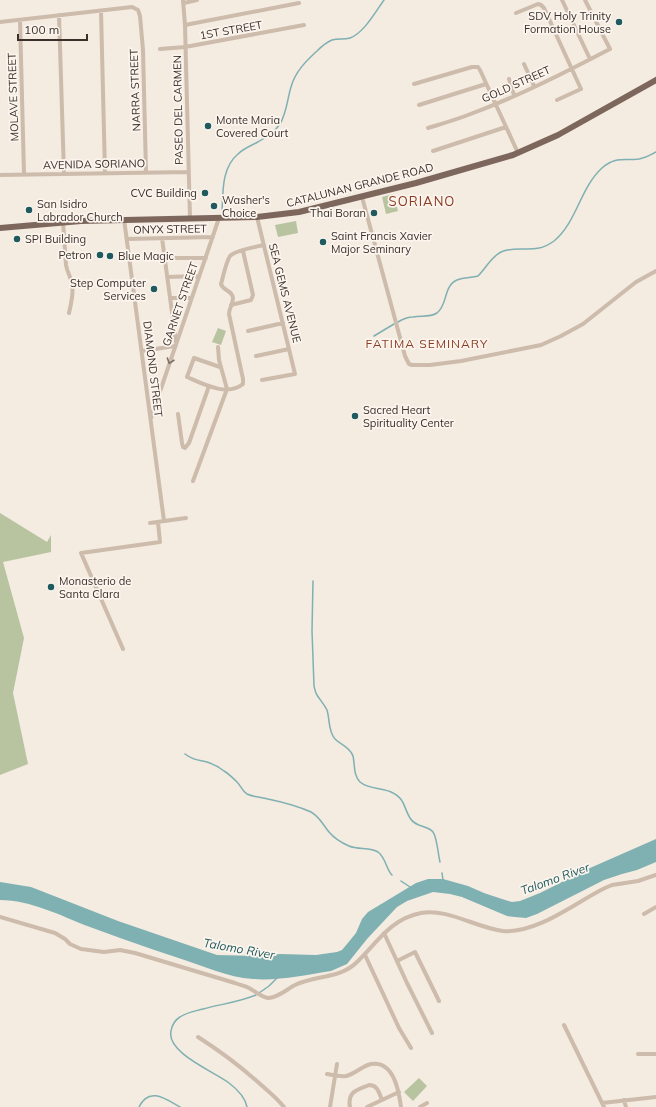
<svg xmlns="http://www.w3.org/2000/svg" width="656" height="1107" font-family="Mulish,sans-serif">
  <rect width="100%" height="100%" fill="#f4ebe1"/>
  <path fill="#b8c4a0" d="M 393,194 L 398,211 L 386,214 L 382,197 Z
    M 296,221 L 298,233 L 278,237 L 275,225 Z
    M 218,328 L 226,331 L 221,345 L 212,342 Z
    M 0,513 L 47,542 L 51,535 L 51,552 L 3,562 L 24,638 L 13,693 L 28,764 L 0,775 Z
    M 419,1078 L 427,1086 L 413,1101 L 404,1092 Z"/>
  <path fill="#7fb0b2" d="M 656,839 L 656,862 L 637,870 L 622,874 L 604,880 L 537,914 L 526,918 L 515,917 L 507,916 L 462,897 L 450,894 L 433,892 L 407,901 L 397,907 L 367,939 L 347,964 L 331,971 C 306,975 277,981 253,979 C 240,978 228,975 216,971 C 174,956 132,943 90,927 C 61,916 31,900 0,900 L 0,882 L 31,887 L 118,921 L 217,955 L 258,956 L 280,954 L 316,955 L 337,952 L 342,950 L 347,944 L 356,933 L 362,919 L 368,912 L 416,883 L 428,879 L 443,879 L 468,886 L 484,893 L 499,898 L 512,902 L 520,901 L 540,893 L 590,868 Z"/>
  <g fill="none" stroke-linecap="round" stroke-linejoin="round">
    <path stroke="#7fb0b2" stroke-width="1.5" d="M 222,213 C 223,194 221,168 238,154 C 243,149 250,146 256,143 C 265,138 274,133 280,124 C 287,112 287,100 291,87 C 295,72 306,61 317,51 C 321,47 327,42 332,40 C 338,38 344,40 350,38 C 364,33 376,11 384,0
      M 398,322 C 403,319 407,317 413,317 C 421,315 429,318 437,313 C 448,305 443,286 457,280 C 464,277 472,278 478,276 C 486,268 491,257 501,252 C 519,244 534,256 554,241 C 577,222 580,188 602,168 C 616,156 624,161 639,159 C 645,158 651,155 656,152
      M 374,336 L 394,324
      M 313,581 L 312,631 L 314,686 C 315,689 315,693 317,695 C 320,700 324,704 327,710 C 330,720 328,731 335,739 C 341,745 350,747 353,756 C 355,764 353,775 360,782 C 368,789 382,788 391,792 C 406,799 403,807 410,818 C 416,828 427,825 433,832 C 437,837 438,854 440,862
      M 185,754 C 193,760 198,760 207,762 C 213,764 219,767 224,771 C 229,774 233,778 237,782 C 241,786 242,791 247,794 C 253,797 261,797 268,799 C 282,802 298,806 311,812 C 320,817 323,825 329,832 C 334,838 342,843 349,846 C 358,850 370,847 378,852 C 386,858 386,869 392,875
      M 442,873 L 443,880
      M 401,881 L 410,887
      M 259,993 L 269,986 L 278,977
      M 139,1107 C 149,1086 166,1099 180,1107
      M 247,1107 C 245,1097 237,1089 229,1083 C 215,1072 166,1053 171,1031 C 172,1025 175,1020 180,1017 C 187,1012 196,1011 203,1009 C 221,1004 240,1002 256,995"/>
    <path stroke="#cdbbac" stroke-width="4" d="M 183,0 L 185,25 L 190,219
      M 562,0 L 590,59
      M 184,3 L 197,0
      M 101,11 L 105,173
      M 516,13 L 538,4 L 541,5 L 544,8 L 581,89 L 557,100
      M 59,15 L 64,174
      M 20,20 L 24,174
      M 0,22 L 132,7 L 138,10 L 140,16 L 143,50 L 146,172
      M 185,25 L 299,3
      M 160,49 L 185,47 L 304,25
      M 524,64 L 534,86
      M 509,79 L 514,95
      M 414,84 L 472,67 L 478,67 L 480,70 L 518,153
      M 419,105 L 486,84
      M 428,128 C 441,124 455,120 468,115 C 517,97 564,73 610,49 L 585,0
      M 433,151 L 506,127
      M 0,175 L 189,172
      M 362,197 L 405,356 L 409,364 L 412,365 L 430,365 L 461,361 L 541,345 L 561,336 L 583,324 L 636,282 L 656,271
      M 257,217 L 295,374 L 262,380
      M 124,219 L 164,521
      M 63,222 L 66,265 C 67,272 71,277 72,284 C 74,293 71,304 69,313
      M 162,238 L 176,342
      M 127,239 L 213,237
      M 164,258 L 206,258
      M 167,277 L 199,276
      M 170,298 L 192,298
      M 231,305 L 251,300 L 253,295 L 243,251
      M 248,331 L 283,323
      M 142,351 L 175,346
      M 256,356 L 289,349
      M 220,367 L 194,358 L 187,377 C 203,384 227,397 243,384 L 243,379 L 229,314 C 229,308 233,304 233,298 C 232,290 223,291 221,284 C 223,277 226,262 230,256 C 235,250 256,247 264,245
      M 178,414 L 182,443 L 183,447 L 185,448 L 189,443 L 209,386
      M 151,418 L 219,218
      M 193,481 L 227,389 L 219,360 L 218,347
      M 150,523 L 186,518
      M 123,649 L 81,553 L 160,542 L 158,522
      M 644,914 L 656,907
      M 0,917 L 55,933 L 65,939 L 70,944 L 81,949 L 104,952 L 120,950 L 135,953 L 235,983 C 240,985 245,986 249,988 C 255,991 261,997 268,998 C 278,998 287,989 295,985 C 316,975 340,979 357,962 C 377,943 390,919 421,913 C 447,908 477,928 503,931 C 537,934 576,902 605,888 L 612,885 L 638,881 L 656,875
      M 384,933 L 407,983 L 432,1033
      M 365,955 L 399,1028 L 411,1048
      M 397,961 L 415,952 L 439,1001
      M 564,1025 L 604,1107
      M 198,1037 C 220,1051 240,1066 259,1083 C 268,1091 277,1098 284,1107
      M 638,1054 L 656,1054
      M 327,1074 C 333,1075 340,1077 346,1076 C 355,1074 362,1066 371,1064 C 394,1060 399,1092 401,1107
      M 624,1100 L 626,1107
      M 602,1103 L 656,1097
      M 330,1107 L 337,1064
      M 350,1107 C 347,1091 358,1090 369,1085 C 378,1085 379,1093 382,1100
      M 367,1107 L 399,1092
      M 420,1107 L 427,1103"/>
    <path stroke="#7d675c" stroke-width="6" d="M 0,228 L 81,221 L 257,217 L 299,212 L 416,183 L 513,155 L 558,135 L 656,80"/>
  </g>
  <defs><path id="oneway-chevron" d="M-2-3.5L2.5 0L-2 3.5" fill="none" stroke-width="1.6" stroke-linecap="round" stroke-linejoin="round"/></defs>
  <use stroke="#7d6f65" href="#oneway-chevron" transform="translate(170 361) rotate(109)"/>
  <g fill="#1f5a5e" stroke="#fbf5ee" stroke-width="1.5">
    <circle cx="619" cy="22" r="4"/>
    <circle cx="208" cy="126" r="4"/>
    <circle cx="205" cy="193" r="4"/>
    <circle cx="214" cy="206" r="4"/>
    <circle cx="29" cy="210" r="4"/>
    <circle cx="374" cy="213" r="4"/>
    <circle cx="17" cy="239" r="4"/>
    <circle cx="323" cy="242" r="4"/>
    <circle cx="100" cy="255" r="4"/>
    <circle cx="110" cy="256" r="4"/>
    <circle cx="154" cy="289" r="4"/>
    <circle cx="355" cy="416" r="4"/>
    <circle cx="51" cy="587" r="4"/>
  </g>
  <g text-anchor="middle" stroke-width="3.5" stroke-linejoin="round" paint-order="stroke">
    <g font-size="11" fill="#3b302b" stroke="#fbf5ee" text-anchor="start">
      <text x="611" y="20" text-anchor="end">SDV Holy Trinity<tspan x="611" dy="13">Formation House</tspan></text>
      <text x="216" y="124">Monte Maria<tspan x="216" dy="13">Covered Court</tspan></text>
      <text x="197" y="197" text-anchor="end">CVC Building</text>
      <text x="222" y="204">Washer's<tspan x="222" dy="13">Choice</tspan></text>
      <text x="37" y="208">San Isidro<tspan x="37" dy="13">Labrador Church</tspan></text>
      <text x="366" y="217" text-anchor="end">Thai Boran</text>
      <text x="331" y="240">Saint Francis Xavier<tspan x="331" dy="13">Major Seminary</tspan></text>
      <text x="25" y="243">SPI Building</text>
      <text x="92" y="259" text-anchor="end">Petron</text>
      <text x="118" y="260">Blue Magic</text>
      <text x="146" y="287" text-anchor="end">Step Computer<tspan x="146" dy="13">Services</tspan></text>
      <text x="363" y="414">Sacred Heart<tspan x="363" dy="13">Spirituality Center</tspan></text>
      <text x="59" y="585">Monasterio de<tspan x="59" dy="13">Santa Clara</tspan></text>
    </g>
    <g font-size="11" fill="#3b302b" stroke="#fbf5ee">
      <text transform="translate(231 30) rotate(-10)" y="4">1ST STREET</text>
      <text transform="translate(516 84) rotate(-24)" y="4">GOLD STREET</text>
      <text transform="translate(135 90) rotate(-92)" y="4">NARRA STREET</text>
      <text transform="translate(13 97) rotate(-92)" y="4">MOLAVE STREET</text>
      <text transform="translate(178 110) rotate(-91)" y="4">PASEO DEL CARMEN</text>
      <text transform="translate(94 164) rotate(-1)" y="4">AVENIDA SORIANO</text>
      <text transform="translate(360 185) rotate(-14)" y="4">CATALUNAN GRANDE ROAD</text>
      <text transform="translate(170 229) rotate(-1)" y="4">ONYX STREET</text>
      <text transform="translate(285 293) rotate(76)" y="4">SEA GEMS AVENUE</text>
      <text transform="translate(180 304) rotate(-71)" y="4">GARNET STREET</text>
      <text transform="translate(153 369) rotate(83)" y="4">DIAMOND STREET</text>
    </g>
    <g font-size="12" letter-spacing="1" fill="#8c3b22" stroke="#fbf5ee">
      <text x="427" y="348">FATIMA SEMINARY</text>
    </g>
    <g font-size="12" font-style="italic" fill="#1f5a5e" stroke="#fbf5ee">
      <text transform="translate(555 879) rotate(-20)" y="4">Talomo River</text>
      <text transform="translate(239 949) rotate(10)" y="4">Talomo River</text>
    </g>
    <g font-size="13" letter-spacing="1" fill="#8c3b22" stroke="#fbf5ee">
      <text x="422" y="206">SORIANO</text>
    </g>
  </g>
  <path d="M18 34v6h69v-6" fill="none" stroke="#3b302b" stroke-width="2"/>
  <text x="24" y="34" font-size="12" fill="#3b302b" stroke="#fbf5ee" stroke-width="3" paint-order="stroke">100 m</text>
</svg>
